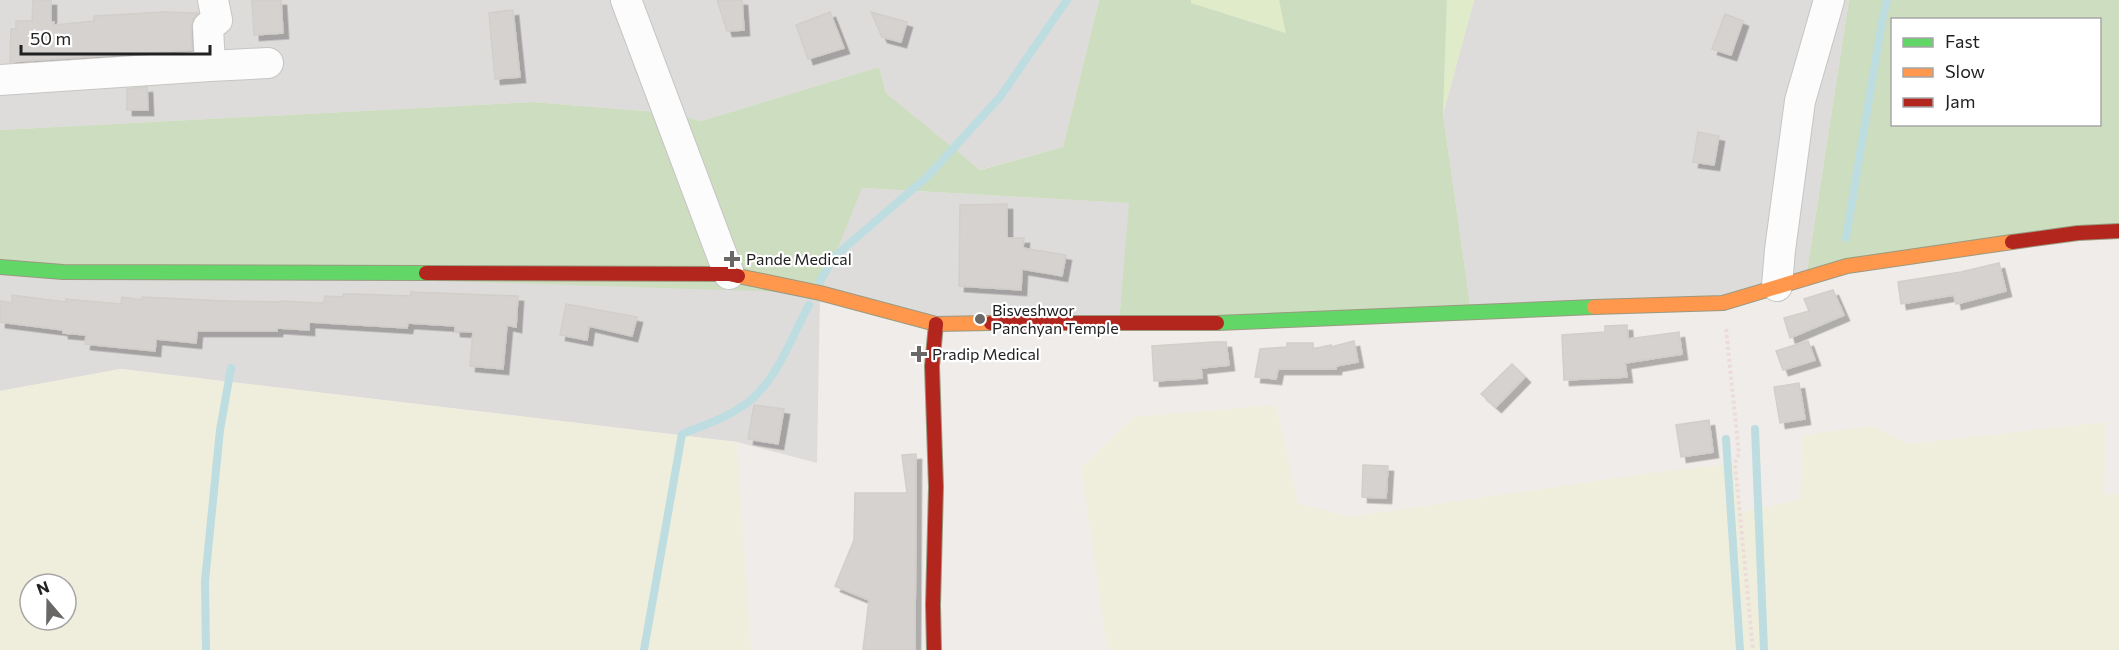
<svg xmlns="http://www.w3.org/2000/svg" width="2119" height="650" font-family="Commissioner,sans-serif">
  <defs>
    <filter id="shadow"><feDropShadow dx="5.5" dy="5.5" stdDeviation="0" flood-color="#0004"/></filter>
  </defs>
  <rect width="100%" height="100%" fill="#efece9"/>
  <path fill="#dedcdb" d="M 0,0 L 1099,0 L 1063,147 L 979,170 L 886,93 L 879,67 L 701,121 L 669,113 L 533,102 L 0,130 Z
    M 1474,0 L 1849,0 L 1806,278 L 1723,303 L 1471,311 L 1443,114 Z
    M 861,188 L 1130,203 L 1119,322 L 936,324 L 820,293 L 817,463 L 737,442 L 121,369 L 0,391 L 0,267 Z"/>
  <path fill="#efeedd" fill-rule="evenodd" d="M 121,369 L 737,442 L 751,650 L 0,650 L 0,391 ZM 30,584 L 66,584 L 66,620 L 30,620 Z
    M 1276,405 L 1298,503 L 1349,517 L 1650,473 L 1735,463 L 1741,512 L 1800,500 L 1803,435 L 1872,426 L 1909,444 L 2106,422 L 2104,495 L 2119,494 L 2119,650 L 1107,650 L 1081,468 L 1133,417 Z"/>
  <path fill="#dfebc9" d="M 1191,0 L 1279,0 L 1287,33 L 1190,3 Z
    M 1447,0 L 1474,0 L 1443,114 Z"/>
  <path fill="#cdddbf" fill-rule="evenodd" d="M 1099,0 L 1191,0 L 1191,3 L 1286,33 L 1279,0 L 1447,0 L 1443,114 L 1471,311 L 1119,322 L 1129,203 L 862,188 L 820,293 L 0,267 L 0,130 L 533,102 L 669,113 L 701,121 L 879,67 L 886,93 L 980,170 L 1063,147 Z
    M 1849,0 L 2119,0 L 2119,231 L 1806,278 ZM 1892,20 L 2100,20 L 2100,124 L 1892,124 Z"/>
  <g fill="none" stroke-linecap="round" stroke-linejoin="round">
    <path stroke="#bddde1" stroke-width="8" d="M 1846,238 L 1882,21 L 1887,0
      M 820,281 L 835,256 L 927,177 L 1000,97 L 1067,0
      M 1755,429 L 1764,650
      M 1726,439 L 1740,650
      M 206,650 L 205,581 L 220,430 L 231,368
      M 644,650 L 682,434 C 705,425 732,416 752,399 C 779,375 792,336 809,305"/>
  </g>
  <path fill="#d6d2d0" stroke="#d2ceca" stroke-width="1.5" filter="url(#shadow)" d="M 33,0 L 51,0 L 51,22 L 54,22 L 54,25 L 94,21 L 94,16 L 164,12 L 198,13 L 193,19 L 191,27 L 192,50 L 10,62 L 11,29 L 16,29 L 16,21 L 32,21 Z
    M 252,0 L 281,0 L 283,33 L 254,35 Z
    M 717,0 L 742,0 L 744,30 L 727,31 Z
    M 513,10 L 520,77 L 495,79 L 489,13 Z
    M 830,12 L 844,48 L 808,59 L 796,25 Z
    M 871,12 L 907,22 L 901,42 L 882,37 Z
    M 1725,14 L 1743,21 L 1731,55 L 1712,49 Z
    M 147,87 L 148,110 L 127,110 L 127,89 Z
    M 1698,132 L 1719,136 L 1714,165 L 1693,162 Z
    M 1007,204 L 1007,238 L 1024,238 L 1023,248 L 1066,255 L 1062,276 L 1022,269 L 1021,290 L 959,286 L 960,205 Z
    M 1999,263 L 2006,291 L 1956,304 L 1954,295 L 1901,304 L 1898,282 L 1961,272 Z
    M 1833,290 L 1844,315 L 1790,338 L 1784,318 L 1809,311 L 1804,299 Z
    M 411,292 L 518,296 L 516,327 L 507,325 L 503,369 L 470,366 L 473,332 L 455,331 L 455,326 L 408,323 L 407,328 L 309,322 L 309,330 L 277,328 L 277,331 L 197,331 L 196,343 L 156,339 L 155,351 L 85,344 L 86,335 L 63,333 L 63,330 L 0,322 L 0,301 L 12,303 L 12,295 L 66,302 L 66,299 L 121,304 L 122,297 L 142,300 L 142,297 L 228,301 L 280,302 L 280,301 L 324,303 L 325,296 L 343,297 L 343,294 L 357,294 L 411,296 Z
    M 566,304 L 637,317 L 632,336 L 589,326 L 587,340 L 560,335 Z
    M 1627,325 L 1628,339 L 1679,332 L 1682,354 L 1625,363 L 1627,377 L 1564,380 L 1562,335 L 1605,332 L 1605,326 Z
    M 1354,341 L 1358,362 L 1336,366 L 1336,369 L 1278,369 L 1276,379 L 1255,377 L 1260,349 L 1287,347 L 1287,343 L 1313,343 L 1313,349 L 1331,345 L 1331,347 Z
    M 1808,341 L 1815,360 L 1783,370 L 1776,351 Z
    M 1213,342 L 1226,342 L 1229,365 L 1201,368 L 1202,378 L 1154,381 L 1152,346 Z
    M 1512,364 L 1525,377 L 1496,407 L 1481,394 Z
    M 1799,383 L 1805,419 L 1780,423 L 1774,387 Z
    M 754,405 L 784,409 L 778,444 L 748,439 Z
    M 1709,420 L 1713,452 L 1681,457 L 1676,425 Z
    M 916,454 L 915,650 L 863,650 L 869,600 L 835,586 L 854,540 L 855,493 L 907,493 L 902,455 Z
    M 1363,465 L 1388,466 L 1386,498 L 1362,497 Z"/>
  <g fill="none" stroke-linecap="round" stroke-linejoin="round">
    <g stroke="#c6c5c4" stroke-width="32">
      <path id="street" d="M 213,0 L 217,20 L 208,27 L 210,66 L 268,63
        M 626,0 L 729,274
        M 0,80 L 210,66
        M 1777,286 L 1780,250 L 1800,101 L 1829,0"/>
    </g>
    <g stroke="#9a9980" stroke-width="16">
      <path id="fast" d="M 0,267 L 63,272 L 426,273
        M 1217,323 L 1594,307"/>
    </g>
    <g stroke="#9a9980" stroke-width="16">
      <path id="slow" d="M 738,276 L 820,293 L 936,324 L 991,323
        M 1594,307 L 1723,303 L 1847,266 L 2012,242"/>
    </g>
    <g stroke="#9a9980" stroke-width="16">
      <path id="jam" d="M 2012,242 L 2078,233 L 2119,231
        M 426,273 L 729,274 L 738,276
        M 991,323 L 1217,323
        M 934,650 L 933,605 L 936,487 L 932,366 L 936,324"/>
    </g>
    <path stroke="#ecdbda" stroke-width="4" stroke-dasharray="3 3" stroke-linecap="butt" d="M 1726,329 L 1739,454 L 1735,463 L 1753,650"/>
    <use href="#street" stroke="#fdfcfc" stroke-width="30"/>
    <use href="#fast" stroke="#63d668" stroke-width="14"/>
    <use href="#slow" stroke="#ff974d" stroke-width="14"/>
    <use href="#jam" stroke="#b3261e" stroke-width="14"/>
  </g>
  <g fill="#696867" stroke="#fff" stroke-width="2">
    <path d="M729 250h6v6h6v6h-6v6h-6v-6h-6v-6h6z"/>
    <circle cx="980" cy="319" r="6"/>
    <path d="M916 345h6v6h6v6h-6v6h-6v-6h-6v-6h6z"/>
  </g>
  <g text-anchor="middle" stroke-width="4.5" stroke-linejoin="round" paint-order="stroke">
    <g font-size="16" fill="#212121" stroke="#fff" text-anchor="start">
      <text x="746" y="265">Pande Medical</text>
      <text x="992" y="316">Bisveshwor<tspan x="992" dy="18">Panchyan Temple</tspan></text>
      <text x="932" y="360">Pradip Medical</text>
    </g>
  </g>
  <rect x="1891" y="18" width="210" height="108" fill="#ffffff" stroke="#a6a6a6" stroke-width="1.5"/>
  <rect x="1903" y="38" width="30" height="9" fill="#63d668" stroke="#a6a6a6" stroke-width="1.5"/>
  <text x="1945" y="48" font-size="18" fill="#212121">Fast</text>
  <rect x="1903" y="68" width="30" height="9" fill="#ff974d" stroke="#a6a6a6" stroke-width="1.5"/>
  <text x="1945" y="78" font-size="18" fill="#212121">Slow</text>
  <rect x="1903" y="98" width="30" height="9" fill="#b3261e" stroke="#a6a6a6" stroke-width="1.5"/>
  <text x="1945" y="108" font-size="18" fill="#212121">Jam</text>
  <g transform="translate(48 602) rotate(340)"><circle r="28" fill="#ffffff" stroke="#a6a6a6" stroke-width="1.5"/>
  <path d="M0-4.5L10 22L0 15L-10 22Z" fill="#696867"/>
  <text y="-9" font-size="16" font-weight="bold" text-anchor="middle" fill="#212121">N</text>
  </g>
  <path d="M21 45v9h189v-9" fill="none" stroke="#212121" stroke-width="3"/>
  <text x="30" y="45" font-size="18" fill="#212121" stroke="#ffffff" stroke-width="4.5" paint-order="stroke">50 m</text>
</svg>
